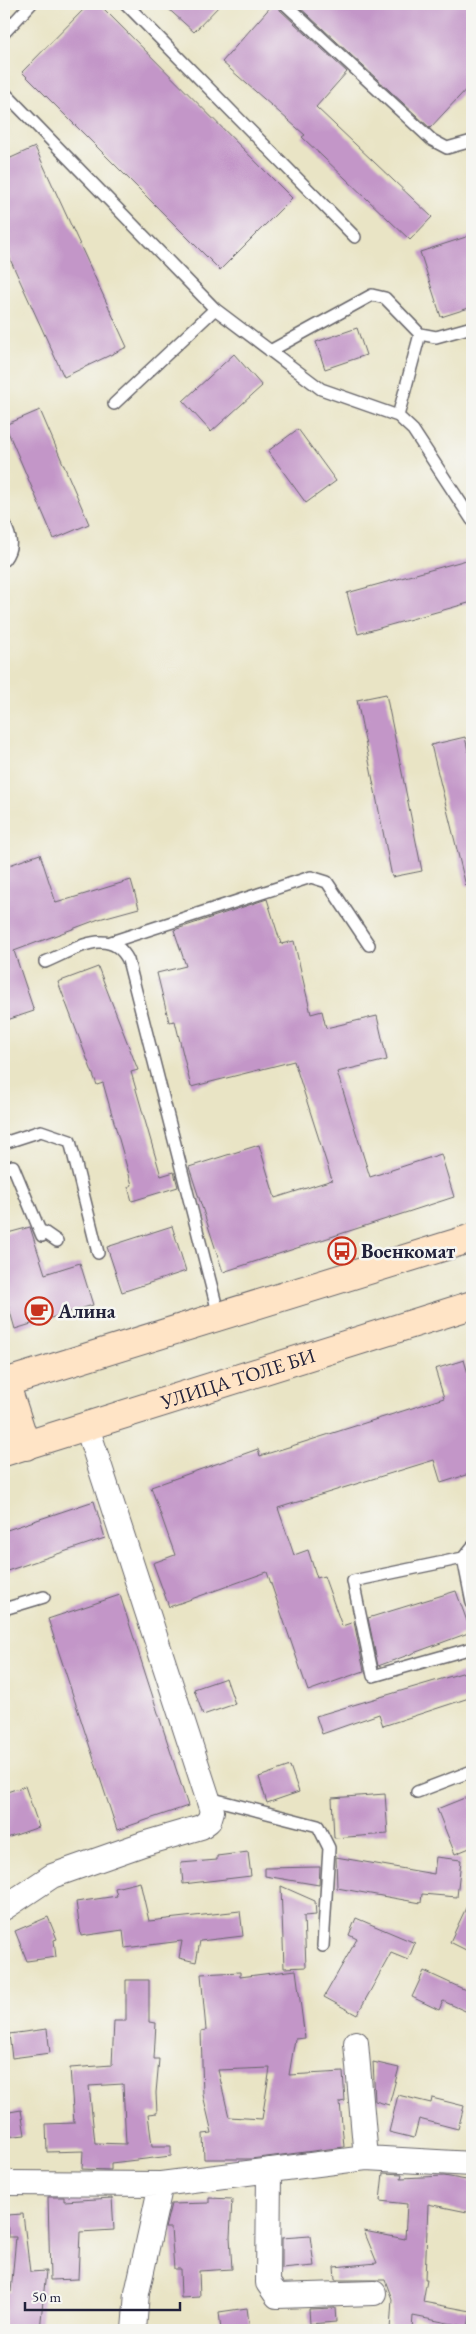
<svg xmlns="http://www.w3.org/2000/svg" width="476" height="2334" font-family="'EB Garamond',serif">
  <rect width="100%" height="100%" fill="#f6f6f2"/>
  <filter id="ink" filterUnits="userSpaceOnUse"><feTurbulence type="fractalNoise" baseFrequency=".02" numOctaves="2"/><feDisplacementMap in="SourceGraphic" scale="10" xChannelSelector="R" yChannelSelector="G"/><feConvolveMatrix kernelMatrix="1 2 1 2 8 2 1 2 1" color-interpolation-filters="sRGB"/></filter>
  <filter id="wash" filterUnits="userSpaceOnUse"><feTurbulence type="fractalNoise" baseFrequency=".0096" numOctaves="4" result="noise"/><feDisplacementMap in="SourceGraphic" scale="20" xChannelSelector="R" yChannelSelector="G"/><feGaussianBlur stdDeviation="1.12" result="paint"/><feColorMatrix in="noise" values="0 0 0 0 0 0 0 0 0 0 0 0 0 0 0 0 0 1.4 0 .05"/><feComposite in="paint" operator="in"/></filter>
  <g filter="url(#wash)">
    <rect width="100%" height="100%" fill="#e9e4c5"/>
    <g id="blocks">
      <path fill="#c396c8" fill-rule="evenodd" d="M 89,4 L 99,4 L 292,198 L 220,270 L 22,72 Z
        M 163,4 L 221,4 L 194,32 Z
        M 273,4 L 278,4 L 280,10 L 347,72 L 316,107 L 432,217 L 410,240 L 302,137 L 305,135 L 222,62 Z
        M 296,4 L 472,4 L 472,83 L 430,128 Z
        M 35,147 L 127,347 L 64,377 L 4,246 L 4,161 Z
        M 472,235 L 472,307 L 441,317 L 420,252 Z
        M 357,328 L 366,355 L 325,369 L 316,342 Z
        M 234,354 L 262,386 L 211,432 L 183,401 Z
        M 40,410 L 89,524 L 54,539 L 5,425 Z
        M 298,429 L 336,481 L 306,503 L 268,451 Z
        M 470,559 L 472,568 L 472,602 L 358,634 L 347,593 Z
        M 386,694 L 422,871 L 392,877 L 357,700 Z
        M 465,737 L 472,768 L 472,885 L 466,886 L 431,745 Z
        M 40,854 L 56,903 L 131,880 L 139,908 L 99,919 L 14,951 L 34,1011 L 4,1021 L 4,867 Z
        M 267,899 L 281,944 L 294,941 L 311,1014 L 322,1011 L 326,1028 L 377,1016 L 387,1060 L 337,1072 L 370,1177 L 441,1154 L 454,1197 L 223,1272 L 189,1167 L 259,1145 L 275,1198 L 332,1180 L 294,1061 L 191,1087 L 175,1021 L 169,1022 L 157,973 L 186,966 L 174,930 Z
        M 98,967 L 138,1070 L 131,1072 L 161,1176 L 174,1172 L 178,1187 L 132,1201 L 128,1187 L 132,1185 L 103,1083 L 97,1085 L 58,982 Z
        M 172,1226 L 186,1271 L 122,1292 L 107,1247 Z
        M 30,1227 L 45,1274 L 80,1263 L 93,1305 L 15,1329 L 4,1291 L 4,1234 Z
        M 464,1360 L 472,1387 L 472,1473 L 441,1483 L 434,1460 L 278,1508 L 294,1555 L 308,1550 L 317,1578 L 324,1576 L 342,1626 L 354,1622 L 364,1671 L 308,1691 L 267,1572 L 169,1607 L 153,1563 L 175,1555 L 151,1487 L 258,1449 L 260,1456 L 444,1398 L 435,1369 Z
        M 94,1501 L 105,1538 L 4,1572 L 4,1531 Z
        M 456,1591 L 471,1632 L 378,1666 L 368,1618 Z
        M 120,1595 L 188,1806 L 117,1830 L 48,1619 Z
        M 472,1670 L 472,1697 L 383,1726 L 379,1714 L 322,1734 L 316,1716 Z
        M 226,1678 L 235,1704 L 203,1715 L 194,1689 Z
        M 290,1766 L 299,1792 L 267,1803 L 259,1777 Z
        M 25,1786 L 39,1827 L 4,1839 L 4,1793 Z
        M 385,1794 L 388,1834 L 334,1838 L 332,1798 Z
        M 472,1795 L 472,1847 L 455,1854 L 437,1809 Z
        M 248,1852 L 251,1876 L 183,1884 L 181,1863 L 217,1860 L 217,1856 Z
        M 336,1857 L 434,1874 L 436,1857 L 461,1860 L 457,1897 L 422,1894 L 421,1903 L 337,1888 Z
        M 320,1867 L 319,1885 L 265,1876 L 265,1868 Z
        M 140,1882 L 149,1921 L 240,1911 L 243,1936 L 200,1941 L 196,1962 L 179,1958 L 182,1941 L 125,1948 L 123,1930 L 81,1936 L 76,1902 L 117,1896 L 115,1888 Z
        M 281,1886 L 315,1901 L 316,1915 L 304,1916 L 306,1967 L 284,1968 Z
        M 472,1895 L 472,1953 L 450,1942 Z
        M 48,1917 L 57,1939 L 54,1940 L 56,1957 L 27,1961 L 15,1931 Z
        M 356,1918 L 415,1943 L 408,1960 L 391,1953 L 357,2015 L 324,1997 L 357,1939 L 349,1935 Z
        M 296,1970 L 305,2038 L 295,2039 L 289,2075 L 343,2072 L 345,2101 L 340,2102 L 344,2147 L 251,2159 L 204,2159 L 203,2134 L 212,2133 L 203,2095 L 201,2031 L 206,2030 L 201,1974 L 240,1972 L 240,1977 ZM 270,2068 L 262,2119 L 229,2117 L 218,2070 Z
        M 424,1971 L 472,1993 L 472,2014 L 443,2001 L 439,2010 L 412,1997 Z
        M 126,1980 L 149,1980 L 149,2022 L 156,2023 L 154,2059 L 159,2059 L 156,2093 L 157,2113 L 148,2114 L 152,2146 L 171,2146 L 171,2156 L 111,2163 L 111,2170 L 82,2169 L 83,2151 L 47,2152 L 46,2124 L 74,2123 L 70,2068 L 112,2065 L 114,2021 L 126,2021 ZM 123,2084 L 126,2144 L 95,2143 L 89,2086 Z
        M 47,2029 L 50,2053 L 12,2058 L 9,2034 Z
        M 373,2062 L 399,2068 L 389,2105 L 375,2101 Z
        M 398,2095 L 431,2103 L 432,2098 L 464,2106 L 458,2129 L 419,2119 L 414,2138 L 389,2132 Z
        M 21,2110 L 25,2135 L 5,2137 L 4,2113 Z
        M 383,2173 L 402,2174 L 401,2178 L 444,2176 L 472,2181 L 472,2213 L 428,2204 L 425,2279 L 427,2279 L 423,2302 L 471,2311 L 468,2327 L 413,2316 L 412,2330 L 390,2330 L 392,2299 L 385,2280 L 335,2280 L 334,2267 L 377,2263 L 364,2231 L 405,2239 L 407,2204 L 380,2201 Z
        M 48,2197 L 64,2197 L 64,2201 L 112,2198 L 114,2230 L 80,2232 L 78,2279 L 50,2280 Z
        M 209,2198 L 232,2199 L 230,2237 L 232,2269 L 199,2271 L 200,2297 L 181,2298 L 180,2269 L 174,2269 L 171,2228 L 165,2228 L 171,2204 L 209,2203 Z
        M 23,2214 L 30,2272 L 46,2271 L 40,2330 L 4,2328 L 7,2292 L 11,2292 L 16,2237 L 8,2237 L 7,2215 Z
        M 310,2236 L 314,2266 L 282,2269 L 282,2238 Z
        M 247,2308 L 250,2330 L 221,2330 L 219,2312 Z
        M 335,2308 L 336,2322 L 310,2324 L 309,2309 Z"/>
    </g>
  </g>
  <g filter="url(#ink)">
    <use href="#blocks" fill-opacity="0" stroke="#68666b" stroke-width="1"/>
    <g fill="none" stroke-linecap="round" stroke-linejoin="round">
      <g stroke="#68666b" stroke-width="14">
        <path id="lane" d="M 126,4 L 355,237
          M 285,4 L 432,140 L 447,148 L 472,141
          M 4,33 L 31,4
          M 4,92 L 215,309 L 321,389 L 398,416 L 413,430 L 472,520
          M 270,351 L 372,295 L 385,298 L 420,334 L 436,337 L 472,327
          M 114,404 L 215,309
          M 398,416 L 420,334
          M 4,523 C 11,537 14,547 4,560
          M 111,942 L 311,877 L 327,882 L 369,945
          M 45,962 C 72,951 110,924 128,960 L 219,1316
          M 4,1143 L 41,1131 L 70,1141 L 98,1253
          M 4,1169 L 13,1166 L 42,1236 L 44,1232 L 57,1241
          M 472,1547 L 463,1558 L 353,1581 L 373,1676 L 472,1648
          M 463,1558 L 472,1603
          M 4,1609 L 44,1597
          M 417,1792 L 472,1771
          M 209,1798 L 318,1826 L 329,1848 L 323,1946"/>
      </g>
      <g stroke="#68666b" stroke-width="26">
        <path id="street" d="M 4,1908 L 52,1876 L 143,1844 L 201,1827 L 209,1821 L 212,1811 L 87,1427
          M 356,2043 L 366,2158
          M 269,2170 L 268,2283 L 277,2296 L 374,2293
          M 4,2183 L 161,2184 L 366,2158 L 472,2164
          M 134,2330 L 137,2293 L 161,2184"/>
      </g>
      <g stroke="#68666b" stroke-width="30">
        <g id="secondary">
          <path d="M 5,1382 L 26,1446"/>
          <path d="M 4,1383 L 472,1238"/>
          <path id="s1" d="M 4,1452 L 472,1305"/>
        </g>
      </g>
      <use href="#lane" stroke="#fff" stroke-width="11"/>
      <use href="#street" stroke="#fff" stroke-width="24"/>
      <use href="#secondary" stroke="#ffe4c6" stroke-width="28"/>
    </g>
  </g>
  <defs>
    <g id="bus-ring" transform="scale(1.4375)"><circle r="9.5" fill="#f6f6f2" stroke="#c8321e" stroke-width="1.5"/><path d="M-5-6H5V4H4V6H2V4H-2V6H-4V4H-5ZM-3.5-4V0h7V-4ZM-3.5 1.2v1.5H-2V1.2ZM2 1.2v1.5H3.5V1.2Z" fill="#c8321e"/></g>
    <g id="cafe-ring" transform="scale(1.4375)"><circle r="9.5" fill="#f6f6f2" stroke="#c8321e" stroke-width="1.5"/><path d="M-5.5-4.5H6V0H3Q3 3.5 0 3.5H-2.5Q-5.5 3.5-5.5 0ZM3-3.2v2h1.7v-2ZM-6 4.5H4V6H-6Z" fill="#c8321e"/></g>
  </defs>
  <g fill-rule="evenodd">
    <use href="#bus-ring" x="342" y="1251"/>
    <use href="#cafe-ring" x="39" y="1311"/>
  </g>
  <g text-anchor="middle" stroke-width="5" stroke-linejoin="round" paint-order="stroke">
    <g font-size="20" font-weight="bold" fill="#22223b" stroke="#f6f6f2" text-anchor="start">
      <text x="361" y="1258">Военкомат</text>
      <text x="58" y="1318">Алина</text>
    </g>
    <g font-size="20" fill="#22223b" stroke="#f6f6f2">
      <text dy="7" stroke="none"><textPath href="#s1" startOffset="245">УЛИЦА ТОЛЕ БИ</textPath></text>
    </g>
  </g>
  <rect width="476" height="2334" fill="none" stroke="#f6f6f2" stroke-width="20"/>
  <path d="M25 2302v8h155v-8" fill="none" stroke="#22223b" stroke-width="2.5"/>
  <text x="32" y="2302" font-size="15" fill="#22223b" stroke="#f6f6f2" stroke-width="4" paint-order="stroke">50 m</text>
</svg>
